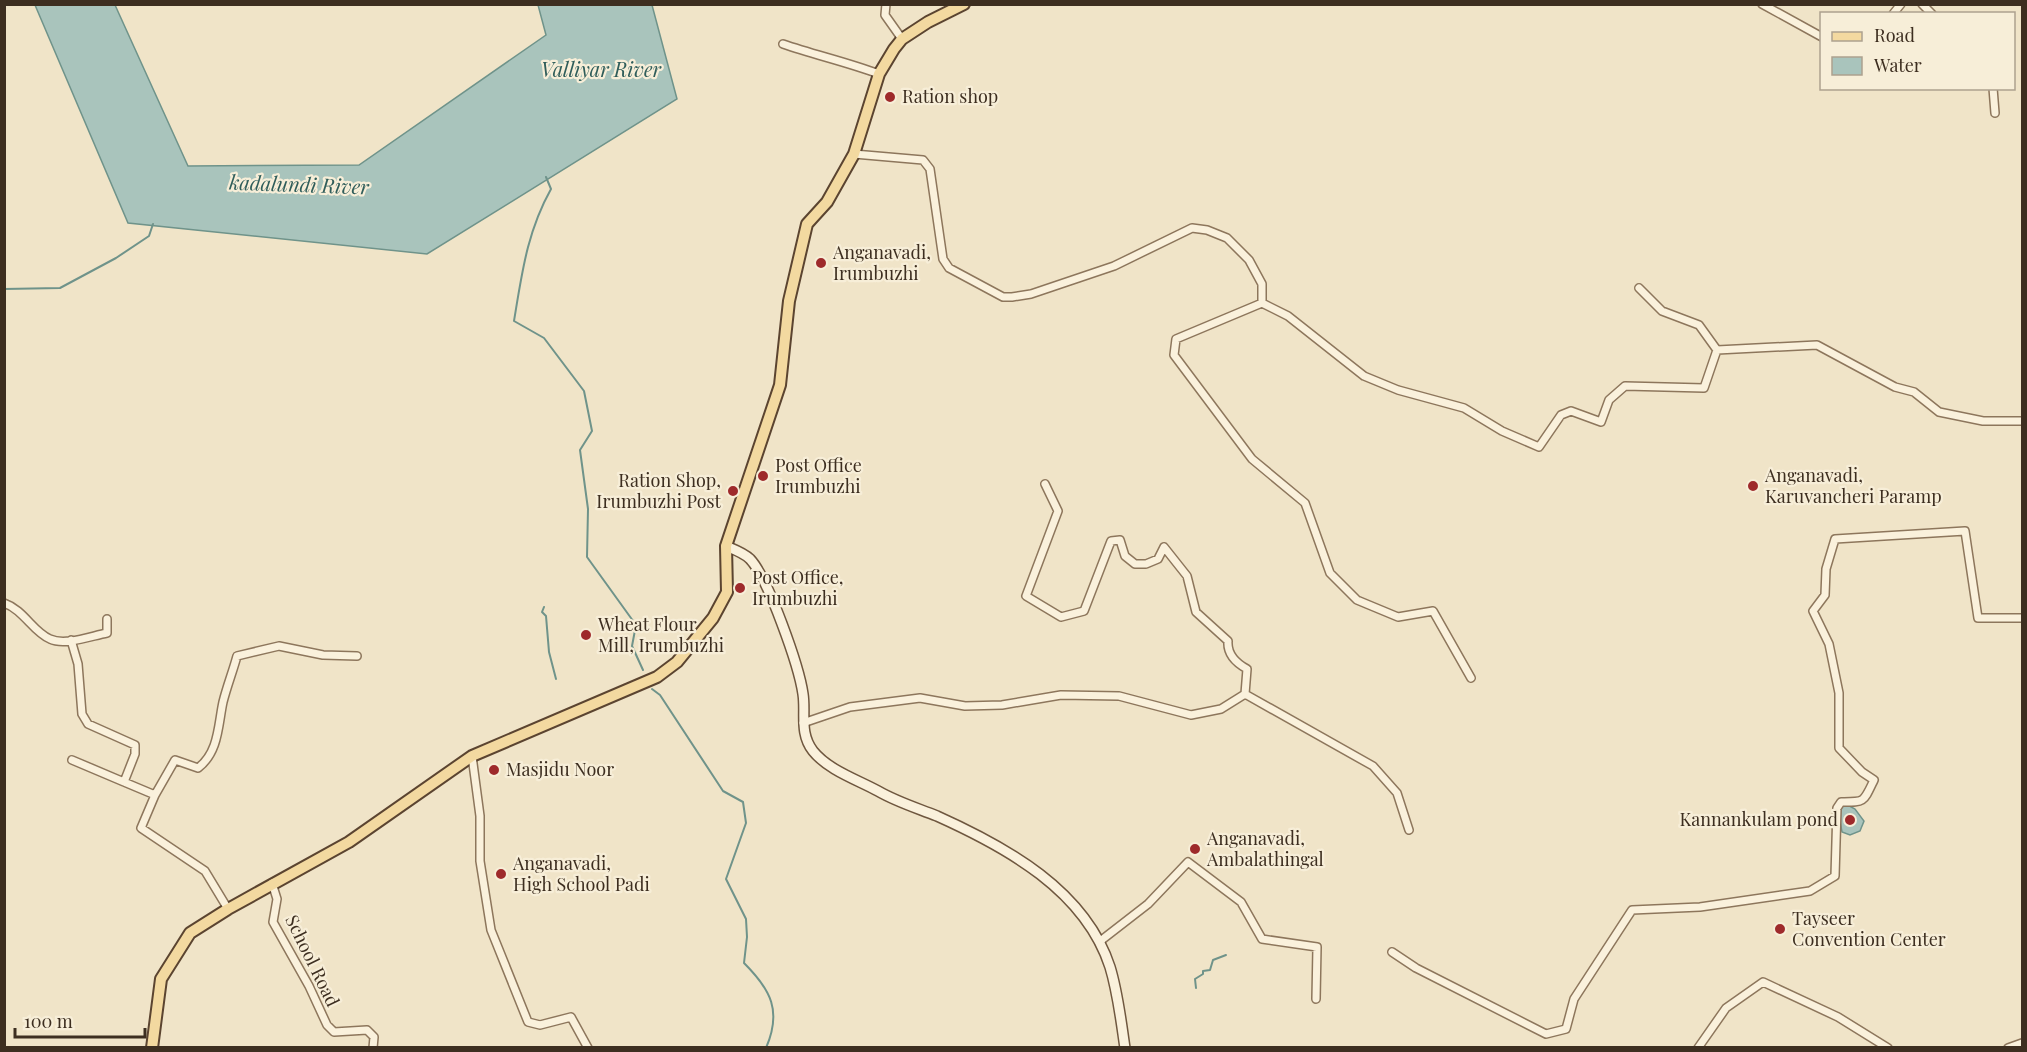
<svg xmlns="http://www.w3.org/2000/svg" width="2027" height="1052" font-family="'Playfair Display',serif">
  <rect width="100%" height="100%" fill="#f0e4c8"/>
  <path fill="#a9c4bc" stroke="#6f938a" stroke-width="1.5" d="M 35,5 L 115,5 L 188,166 L 359,165 L 546,35 L 538,5 L 652,5 L 677,99 L 427,254 L 128,223 Z
    M 1844,803 L 1855,809 L 1864,821 L 1860,831 L 1850,835 L 1842,832 L 1838,811 Z"/>
  <g fill="none" stroke-linecap="round" stroke-linejoin="round">
    <path stroke="#6f938a" stroke-width="2" d="M 546,177 L 551,189 C 527,232 522,273 514,321 L 544,338 L 584,391 L 592,431 L 580,450 L 588,509 L 587,557 L 636,625 L 632,646 L 643,670
      M 4,289 L 60,288 L 116,258 L 149,236 L 153,224
      M 544,607 L 542,612 L 546,616 L 549,652 L 556,679
      M 652,689 L 660,695 L 723,791 L 743,802 L 746,823 L 726,879 L 746,919 L 747,937 L 744,963 C 771,990 782,1011 766,1048
      M 1196,988 L 1195,979 L 1203,974 L 1203,971 L 1210,970 L 1213,960 L 1226,955"/>
    <g stroke="#8d765c" stroke-width="10">
      <path id="street" d="M 886,4 L 885,15 L 902,39
        M 1762,4 L 1822,37
        M 1922,4 L 1932,14
        M 1893,14 L 1901,4
        M 783,44 C 815,55 847,62 879,74
        M 1993,88 L 1995,113
        M 854,154 L 923,160 L 930,169 L 943,259 L 949,268 L 1003,297 L 1012,297 L 1031,294 L 1114,266 L 1192,228 L 1207,230 L 1227,238 L 1249,260 L 1262,284 L 1262,303 L 1176,339 L 1174,355 L 1252,459 L 1305,503 L 1330,573 L 1357,600 L 1398,617 L 1433,611 L 1471,678
        M 1639,288 L 1662,311 L 1699,325 L 1717,350
        M 1262,303 L 1288,316 L 1364,376 L 1398,390 L 1464,408 L 1502,431 L 1539,447 L 1561,415 L 1571,411 L 1601,422 L 1609,400 L 1625,386 L 1704,388 L 1717,350 L 1817,345 L 1895,387 L 1914,392 L 1939,412 L 1983,421 L 2022,421
        M 4,603 C 24,610 33,632 50,639 C 65,646 91,636 107,633 L 107,619
        M 71,640 L 78,664 L 82,714 L 88,724 L 135,745 L 135,754 L 124,782 L 155,795
        M 1245,694 L 1373,766 L 1397,793 L 1409,830
        M 803,723 L 850,707 L 920,698 L 965,706 L 1002,705 L 1061,695 L 1119,696 L 1191,715 L 1221,709 L 1245,694 L 1247,669 C 1236,663 1227,654 1228,641 L 1196,612 L 1187,576 L 1164,547 L 1158,559 L 1146,564 L 1135,564 L 1125,556 L 1120,540 L 1111,541 L 1084,611 L 1061,617 L 1026,596 L 1058,511 L 1045,484
        M 472,756 L 480,816 L 480,861 L 491,930 L 528,1022 L 540,1025 L 571,1017 L 588,1048
        M 72,760 L 124,782
        M 272,883 L 277,899 L 273,922 L 309,986 L 327,1025 L 334,1032 L 367,1030 L 374,1037 L 373,1048
        M 228,909 L 205,871 L 141,828 L 155,795 L 175,760 L 198,768 C 219,752 218,725 223,702 C 227,686 233,671 237,656 L 279,646 L 323,655 L 357,656
        M 1099,942 L 1148,904 L 1188,862 L 1241,902 L 1262,939 L 1317,947 L 1316,999
        M 1392,952 L 1416,968 L 1546,1034 L 1566,1029 L 1574,999 L 1632,910 L 1700,907 L 1810,891 L 1835,876 L 1837,808 L 1841,802 C 1865,802 1863,803 1874,780 L 1862,772 L 1839,748 L 1839,693 L 1829,644 L 1813,611 L 1825,595 L 1826,569 L 1835,539 L 1965,531 L 1978,618 L 2022,618
        M 1698,1048 L 1726,1008 L 1763,982 L 1838,1017 L 1888,1048
        M 2008,1048 L 2022,1043"/>
    </g>
    <g stroke="#6f573f" stroke-width="12">
      <path id="secondary" d="M 726,546 C 733,549 744,553 750,559 C 768,578 799,666 803,694 C 806,713 799,733 813,751 C 828,770 858,780 878,791 C 897,802 917,808 937,816 C 1006,847 1085,890 1110,967 C 1118,993 1121,1021 1125,1048"/>
    </g>
    <g stroke="#5b4430" stroke-width="14">
      <path id="primary" d="M 152,1048 L 161,979 L 190,933 L 228,909 L 349,842 L 472,756 L 657,677 L 677,662 L 713,618 L 727,592 L 726,546 L 780,385 L 789,301 L 807,224 L 827,202 L 854,154 L 879,74 L 894,49 L 902,39 L 928,22 L 964,4"/>
    </g>
    <use href="#street" stroke="#faf1dc" stroke-width="7"/>
    <use href="#secondary" stroke="#faf1dc" stroke-width="9"/>
    <use href="#primary" stroke="#f3d9a0" stroke-width="10"/>
  </g>
  <g fill="#9e2a2b" stroke="#f7eed8" stroke-width="2">
    <circle cx="890" cy="97" r="6"/>
    <circle cx="821" cy="263" r="6"/>
    <circle cx="763" cy="476" r="6"/>
    <circle cx="1753" cy="486" r="6"/>
    <circle cx="733" cy="491" r="6"/>
    <circle cx="740" cy="588" r="6"/>
    <circle cx="586" cy="635" r="6"/>
    <circle cx="494" cy="770" r="6"/>
    <circle cx="1850" cy="820" r="6"/>
    <circle cx="1195" cy="849" r="6"/>
    <circle cx="501" cy="874" r="6"/>
    <circle cx="1780" cy="929" r="6"/>
  </g>
  <g text-anchor="middle" stroke-width="4.5" stroke-linejoin="round" paint-order="stroke">
    <g font-size="18" fill="#3d2e20" stroke="#f7eed8" text-anchor="start">
      <text x="902" y="103">Ration shop</text>
      <text x="833" y="259">Anganavadi,<tspan x="833" dy="21">Irumbuzhi</tspan></text>
      <text x="775" y="472">Post Office<tspan x="775" dy="21">Irumbuzhi</tspan></text>
      <text x="1765" y="482">Anganavadi,<tspan x="1765" dy="21">Karuvancheri Paramp</tspan></text>
      <text x="721" y="487" text-anchor="end">Ration Shop,<tspan x="721" dy="21">Irumbuzhi Post</tspan></text>
      <text x="752" y="584">Post Office,<tspan x="752" dy="21">Irumbuzhi</tspan></text>
      <text x="598" y="631">Wheat Flour<tspan x="598" dy="21">Mill, Irumbuzhi</tspan></text>
      <text x="506" y="776">Masjidu Noor</text>
      <text x="1838" y="826" text-anchor="end">Kannankulam pond</text>
      <text x="1207" y="845">Anganavadi,<tspan x="1207" dy="21">Ambalathingal</tspan></text>
      <text x="513" y="870">Anganavadi,<tspan x="513" dy="21">High School Padi</tspan></text>
      <text x="1792" y="925">Tayseer<tspan x="1792" dy="21">Convention Center</tspan></text>
    </g>
    <g font-size="18" fill="#3d2e20" stroke="#f7eed8">
      <text transform="translate(312 961) rotate(64)" y="6">School Road</text>
    </g>
    <g font-size="20" font-style="italic" fill="#2f5d5a" stroke="#f7eed8">
      <text x="601" y="77">Valliyar River</text>
      <text transform="translate(299 185) rotate(2)" y="7">kadalundi River</text>
    </g>
  </g>
  <rect width="2027" height="1052" fill="none" stroke="#3d2e20" stroke-width="12"/>
  <rect x="1820" y="12" width="195" height="78" fill="#f7eed8" stroke="#ada18e" stroke-width="1.5"/>
  <rect x="1832" y="32" width="30" height="9" fill="#f3d9a0" stroke="#ada18e" stroke-width="1.5"/>
  <text x="1874" y="42" font-size="18" fill="#3d2e20">Road</text>
  <rect x="1832" y="57" width="30" height="18" fill="#a9c4bc" stroke="#ada18e" stroke-width="1.5"/>
  <text x="1874" y="72" font-size="18" fill="#3d2e20">Water</text>
  <path d="M15 1028v9h130v-9" fill="none" stroke="#3d2e20" stroke-width="3"/>
  <text x="24" y="1028" font-size="18" fill="#3d2e20" stroke="#f7eed8" stroke-width="4.5" paint-order="stroke">100 m</text>
</svg>
